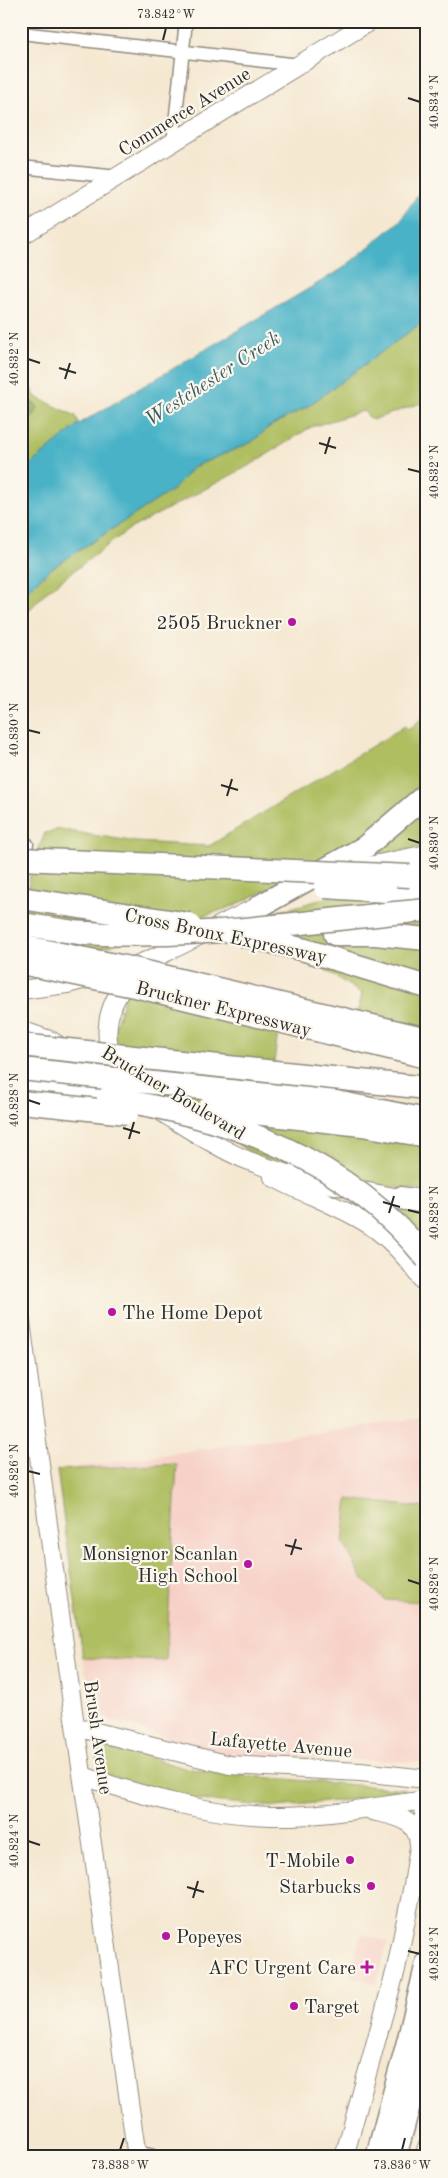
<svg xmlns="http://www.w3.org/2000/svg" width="448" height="2178" font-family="'Old Standard TT',serif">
  <rect width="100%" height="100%" fill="#fbf7ec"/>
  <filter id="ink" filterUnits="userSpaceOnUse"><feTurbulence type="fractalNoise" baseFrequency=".02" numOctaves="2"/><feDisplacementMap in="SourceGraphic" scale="10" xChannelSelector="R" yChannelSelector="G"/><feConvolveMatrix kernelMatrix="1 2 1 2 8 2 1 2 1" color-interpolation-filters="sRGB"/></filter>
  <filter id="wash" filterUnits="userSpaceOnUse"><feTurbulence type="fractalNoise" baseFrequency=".0096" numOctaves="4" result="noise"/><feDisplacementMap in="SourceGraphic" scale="20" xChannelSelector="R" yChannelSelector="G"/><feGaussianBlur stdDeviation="1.12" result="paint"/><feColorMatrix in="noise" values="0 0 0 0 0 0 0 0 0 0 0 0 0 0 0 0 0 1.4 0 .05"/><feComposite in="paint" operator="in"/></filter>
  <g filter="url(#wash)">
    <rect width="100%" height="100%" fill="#f5e8d1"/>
    <path fill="#f7d1c7" d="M 427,1417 L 427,1728 L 422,1762 L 267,1757 L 226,1753 L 205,1749 L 93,1714 L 83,1658 L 57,1470 Z
      M 361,1934 L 388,1942 L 377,1984 L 349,1976 Z"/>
    <path fill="#afbe61" stroke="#6d7446" d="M 427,322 L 427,401 L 372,420 L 363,411 L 311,427 L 252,464 L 128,530 L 47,591 L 21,619 L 21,596 L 49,570 L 174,489 L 193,467 L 252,442 L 269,427 L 308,406 L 420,324 Z
      M 21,372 L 36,397 L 76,416 L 79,424 L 21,472 Z
      M 427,714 L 427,786 L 351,850 L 231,907 L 94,951 L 21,941 L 31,866 L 45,833 L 55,831 L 56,829 L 136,842 L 209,846 L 405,726 L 408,730 Z
      M 427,805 L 427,846 L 363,858 Z
      M 330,897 L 427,905 L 424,956 L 427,984 L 427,1050 L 354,1033 L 362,994 L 258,925 L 213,933 L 276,912 Z
      M 126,991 L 281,1009 L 270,1092 L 426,1110 L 427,1108 L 427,1192 C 390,1187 252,1169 234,1139 L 175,1114 L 125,1066 L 113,1034 Z
      M 381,1201 L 427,1210 L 427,1267 Z
      M 177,1464 L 166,1661 L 83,1658 L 57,1470 Z
      M 348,1499 L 427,1508 L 427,1602 L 385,1600 L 362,1578 L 343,1542 Z
      M 96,1741 L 184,1768 L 237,1775 L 405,1789 L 404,1794 L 277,1807 L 200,1800 L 153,1789 L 106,1774 L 99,1768 Z"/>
    <path fill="#8ba557" stroke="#5b6841" d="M 21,393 L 38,407 L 34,416 L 21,419 Z"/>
    <path fill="#48b2c7" stroke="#3a6e79" d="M 427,181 L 427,322 L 420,324 L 308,406 L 269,427 L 252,442 L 193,467 L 174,489 L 49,570 L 21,596 L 21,472 L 79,424 L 342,269 L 400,221 Z"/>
  </g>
  <g filter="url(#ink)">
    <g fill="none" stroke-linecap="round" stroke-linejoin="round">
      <g stroke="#908a7e" stroke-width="15">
        <path id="street" d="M 21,33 L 299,65
          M 173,142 L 186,21
          M 21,167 L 118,177
          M 21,859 L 27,844
          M 137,2152 L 158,2157"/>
      </g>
      <g stroke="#908a7e" stroke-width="20">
        <path id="secondary" d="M 21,236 L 370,21
          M 354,869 L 427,854
          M 125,969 C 176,952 222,921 271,901
          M 21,990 L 67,984 L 90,978
          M 21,1030 L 52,1041 L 107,1077
          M 131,1087 C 99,1052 100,1010 132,977
          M 163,1113 C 189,1129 214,1146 242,1158 C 296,1181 355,1188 412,1201
          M 273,1177 C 304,1194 338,1205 368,1224 C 392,1239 410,1262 427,1285
          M 21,1322 L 73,1711 L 137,2157
          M 76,1727 L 230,1765 L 360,1772 L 427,1779
          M 83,1776 C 144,1796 207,1815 272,1816 C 324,1817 376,1806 427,1800
          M 372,1811 C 393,1816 417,1817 419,1844
          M 344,2157 L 396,1969 L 413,1885 L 427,1796
          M 424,2157 L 427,2147"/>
      </g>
      <g stroke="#908a7e" stroke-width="25">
        <path id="highway" d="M 390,875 L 427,868
          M 386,891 L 427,893
          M 260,906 L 365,847 L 427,794
          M 335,934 L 375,934 L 427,939
          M 305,950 L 427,987
          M 21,1089 L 108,1098
          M 400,1198 L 427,1202
          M 377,2157 L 409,2038 L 427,1963
          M 395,2157 L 427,2037"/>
      </g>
      <use href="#street" stroke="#fff" stroke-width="12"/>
      <use href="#secondary" stroke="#fff" stroke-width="18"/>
      <use href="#highway" stroke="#fff" stroke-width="22"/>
      <g stroke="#908a7e" stroke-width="25" stroke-linecap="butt">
        <path id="highway-bridge" d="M 21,859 L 410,876
          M 325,887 L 386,891
          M 21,898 L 189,924
          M 21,924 L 87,934
          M 72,932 C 191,942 309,920 427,910
          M 243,935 L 305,950
          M 21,946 L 125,967 L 427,1039
          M 21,963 L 139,987 L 427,1057
          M 21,1045 L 427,1088
          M 21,1069 L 336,1102 L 427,1120
          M 108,1098 C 232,1118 346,1157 427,1259
          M 21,1102 L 127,1113
          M 209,1108 L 362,1125 L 427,1136"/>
      </g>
      <use href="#highway-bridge" stroke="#fff" stroke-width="22"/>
    </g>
  </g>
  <path fill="none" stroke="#2b2b2b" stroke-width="2" d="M 163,40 L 166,28M 408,98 L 420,102M 28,359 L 40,363M 59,368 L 76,373M 65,379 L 70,363M 319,443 L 336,448M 325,454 L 330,437M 408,469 L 420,472M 28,730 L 40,733M 221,785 L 238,790M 227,796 L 232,779M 408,839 L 420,843M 28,1100 L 40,1104M 123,1128 L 140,1133M 129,1139 L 134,1122M 383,1202 L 400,1207M 408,1210 L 420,1213M 389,1213 L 394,1196M 28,1471 L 40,1474M 285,1545 L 302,1549M 291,1555 L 296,1539M 408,1580 L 420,1584M 28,1841 L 40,1845M 187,1887 L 204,1892M 193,1898 L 198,1881M 408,1951 L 420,1954M 120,2150 L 124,2138M 402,2150 L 405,2138"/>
  <g fill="#b5179e" stroke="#fbf7ec" stroke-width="2">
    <circle cx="292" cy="622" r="5"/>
    <circle cx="112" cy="1312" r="5"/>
    <circle cx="248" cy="1564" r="5"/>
    <circle cx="350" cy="1860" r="5"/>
    <circle cx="371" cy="1886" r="5"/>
    <circle cx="166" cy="1936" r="5"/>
    <path d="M364.5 1959.5h5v5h5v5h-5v5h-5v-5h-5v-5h5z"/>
    <circle cx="294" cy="2006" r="5"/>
  </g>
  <g text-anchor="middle" stroke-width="4.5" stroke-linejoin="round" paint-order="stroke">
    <g font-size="19" fill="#2b2b2b" stroke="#fbf7ec">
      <text transform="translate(184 111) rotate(-32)" y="7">Commerce Avenue</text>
      <text transform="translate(226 935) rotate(12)" y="7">Cross Bronx Expressway</text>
      <text transform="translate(224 1008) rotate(14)" y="7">Bruckner Expressway</text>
      <text transform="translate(174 1092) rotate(31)" y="7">Bruckner Boulevard</text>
      <text transform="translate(99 1737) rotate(82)" y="7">Brush Avenue</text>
      <text transform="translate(281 1744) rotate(5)" y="7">Lafayette Avenue</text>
    </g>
    <g font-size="19" fill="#2b2b2b" stroke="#fbf7ec" text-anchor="end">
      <text x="282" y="629">2505 Bruckner</text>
      <text x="122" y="1319" text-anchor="start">The Home Depot</text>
      <text x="238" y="1560">Monsignor Scanlan<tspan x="238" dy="22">High School</tspan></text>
      <text x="340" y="1867">T-Mobile</text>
      <text x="361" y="1893">Starbucks</text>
      <text x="176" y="1943" text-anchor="start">Popeyes</text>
      <text x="356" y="1974">AFC Urgent Care</text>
      <text x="304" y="2013" text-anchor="start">Target</text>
    </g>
    <g font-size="20" font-style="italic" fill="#355a62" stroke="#fbf7ec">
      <text transform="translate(212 378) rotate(-33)" y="7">Westchester Creek</text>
    </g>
  </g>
  <rect width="448" height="2178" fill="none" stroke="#fbf7ec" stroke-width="55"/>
  <rect x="28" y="28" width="392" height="2122" fill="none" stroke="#2b2b2b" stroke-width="2"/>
  <g font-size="12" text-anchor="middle" fill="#2b2b2b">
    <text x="166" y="18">73.842°W</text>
    <text transform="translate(434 102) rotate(-90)" y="4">40.834°N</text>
    <text transform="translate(14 359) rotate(-90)" y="4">40.832°N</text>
    <text transform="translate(434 472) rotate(-90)" y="4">40.832°N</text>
    <text transform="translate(14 730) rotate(-90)" y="4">40.830°N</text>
    <text transform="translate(434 843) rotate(-90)" y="4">40.830°N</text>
    <text transform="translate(14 1100) rotate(-90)" y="4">40.828°N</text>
    <text transform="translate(434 1213) rotate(-90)" y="4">40.828°N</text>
    <text transform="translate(14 1471) rotate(-90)" y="4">40.826°N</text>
    <text transform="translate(434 1584) rotate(-90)" y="4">40.826°N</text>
    <text transform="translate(14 1841) rotate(-90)" y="4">40.824°N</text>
    <text transform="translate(434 1954) rotate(-90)" y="4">40.824°N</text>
    <text x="120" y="2169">73.838°W</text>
    <text x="402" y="2169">73.836°W</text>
  </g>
</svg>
